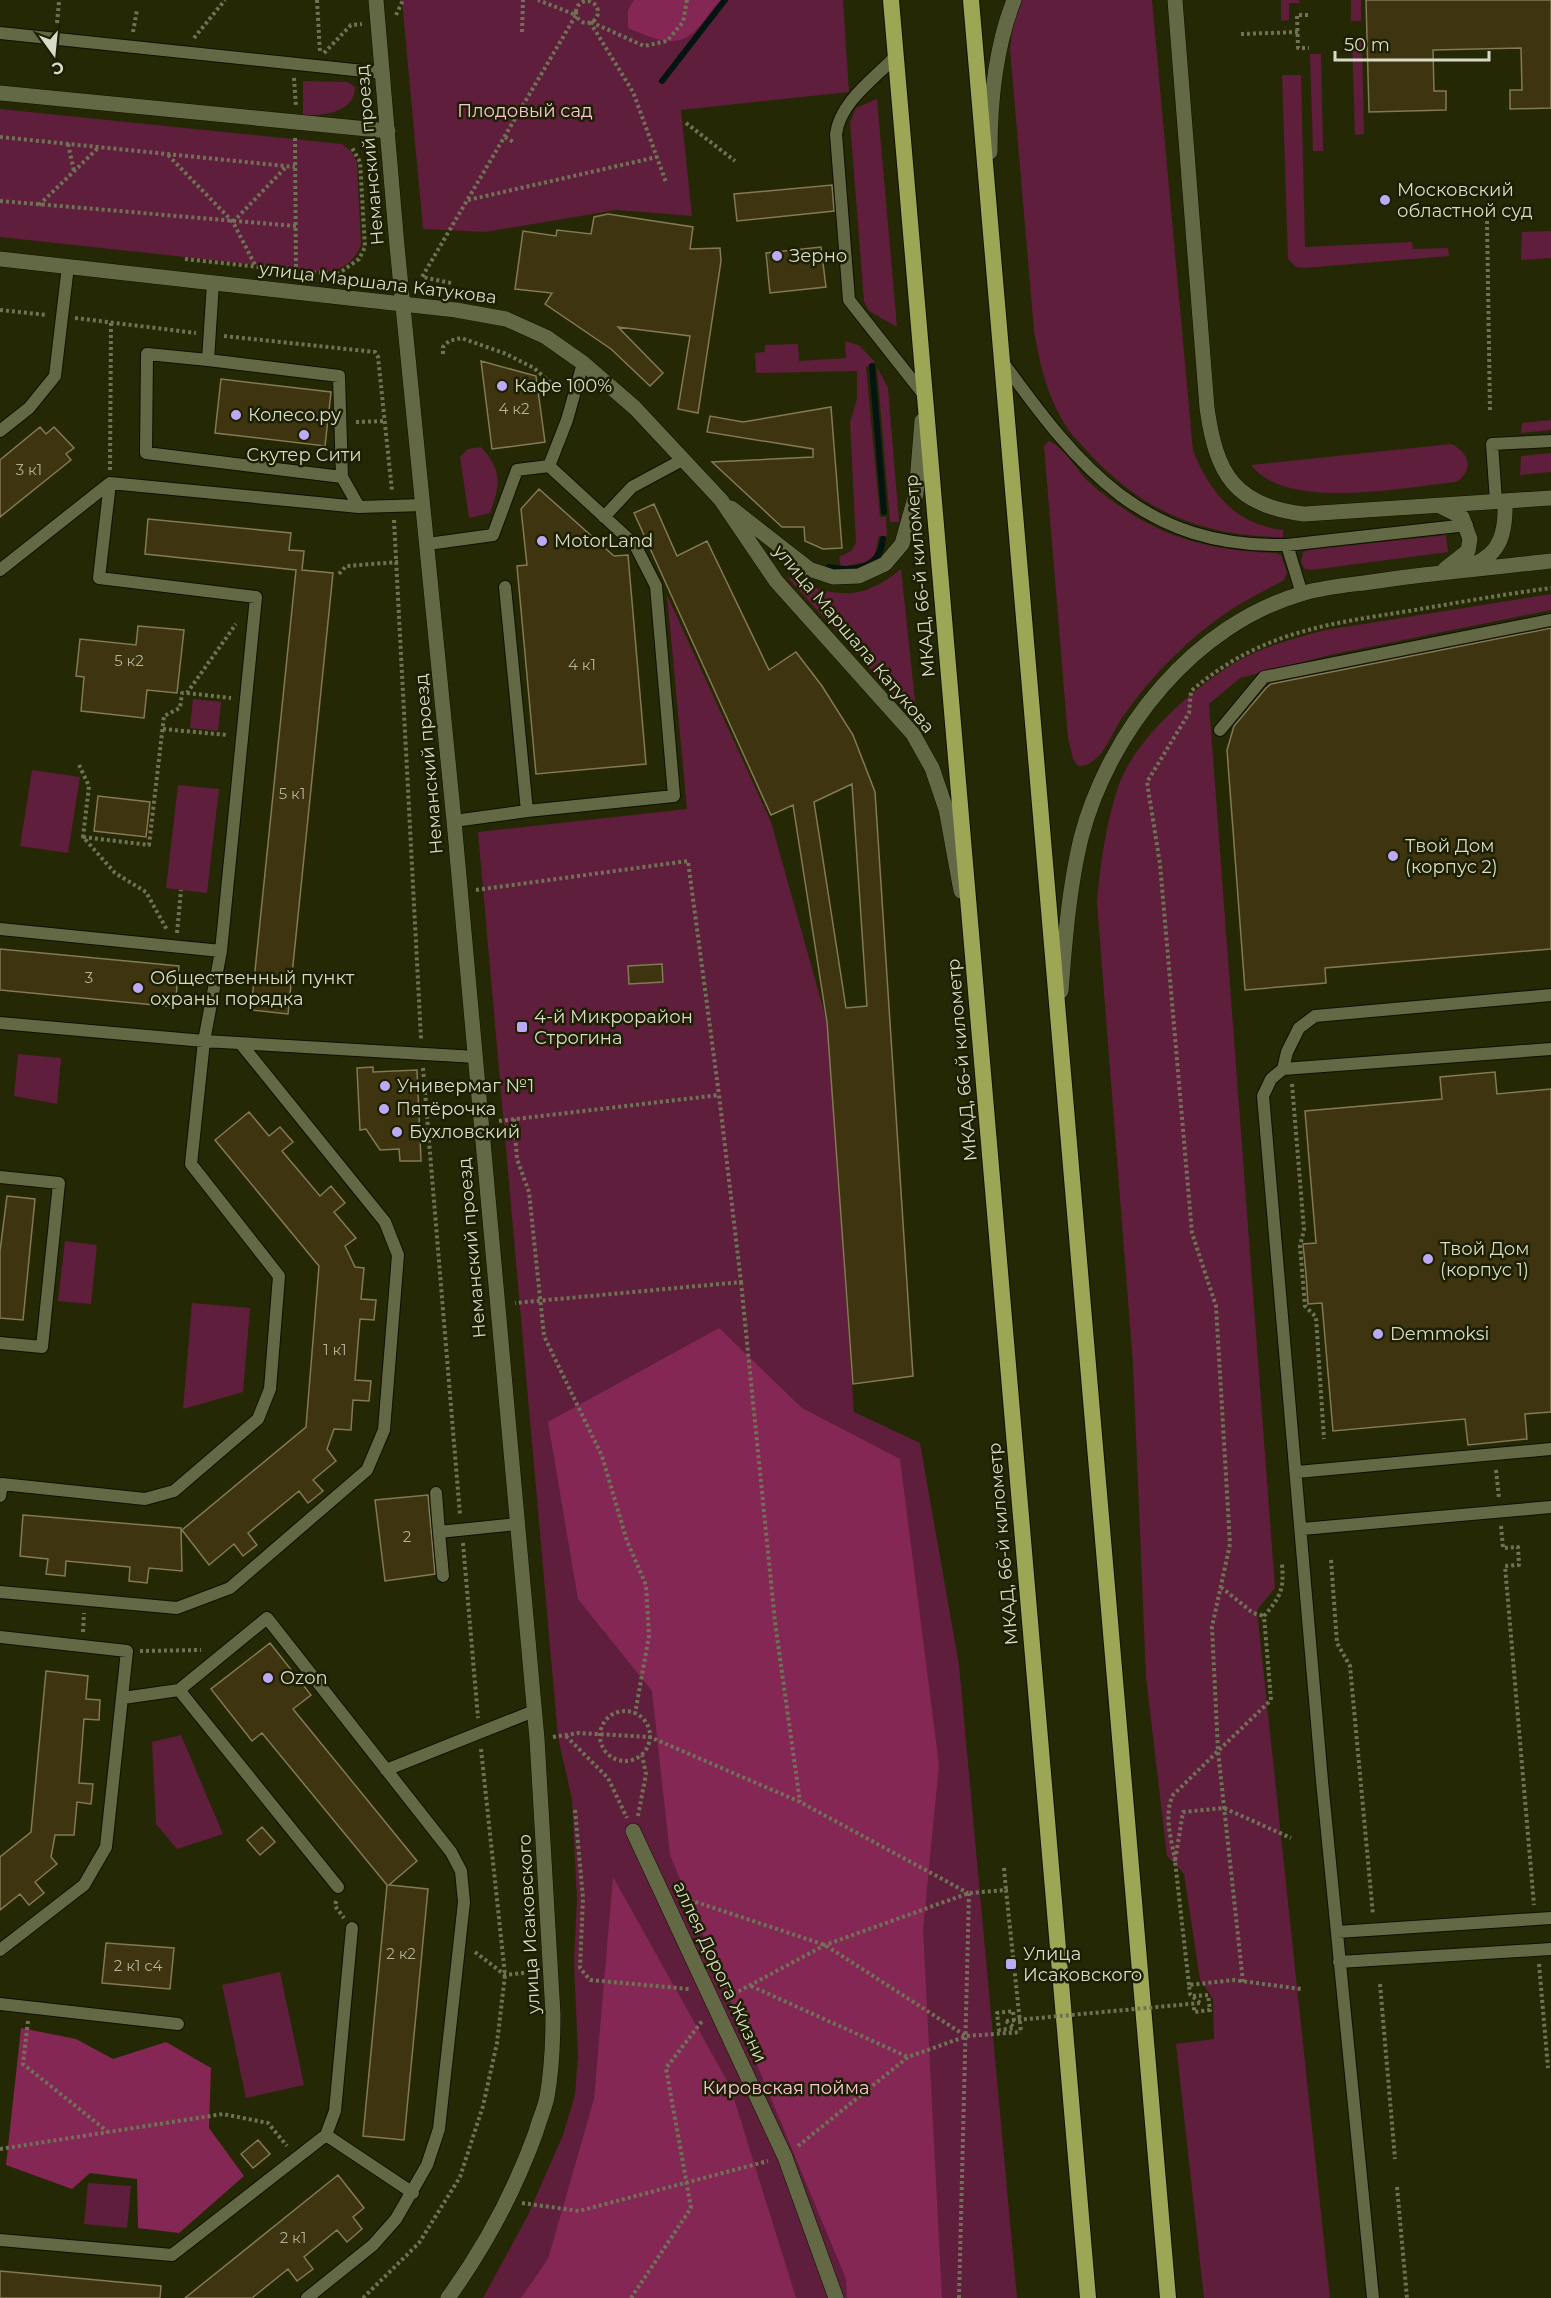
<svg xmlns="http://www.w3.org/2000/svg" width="1551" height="2298" font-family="Montserrat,sans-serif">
  <rect width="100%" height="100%" fill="#252804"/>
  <path fill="#5f1e3c" d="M 402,0 L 843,0 L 849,92 L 681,110 L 692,216 L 616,210 L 485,232 L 423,229 Z
    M 1019,0 L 1152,0 L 1193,451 C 1211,493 1234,524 1283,530 L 1283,537 C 1204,537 1143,512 1089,453 C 1082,445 1074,438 1068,429 C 1048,400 1040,365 1034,331 L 1010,49 L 1013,22 Z
    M 1281,0 L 1299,0 L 1300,3 L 1289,3 L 1289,20 L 1281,21 Z
    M 1351,0 L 1361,0 L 1361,21 L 1351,21 Z
    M 1362,41 L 1364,134 L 1355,135 L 1352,42 Z
    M 1310,54 L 1321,54 L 1323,151 L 1313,151 Z
    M 1282,75 L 1301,75 L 1305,247 L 1412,242 L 1413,249 L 1448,248 L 1449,256 L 1304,268 L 1296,267 L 1288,259 Z
    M 303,81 L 348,82 L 355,87 C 355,113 322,116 303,115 Z
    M 877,99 L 897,327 L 869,311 L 864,301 L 850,122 L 856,108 Z
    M 0,109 L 342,144 L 352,152 L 357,163 L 361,245 C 354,262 343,270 324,272 L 0,237 Z
    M 1551,231 L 1551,258 L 1521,260 L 1522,232 Z
    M 845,341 L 860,346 L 875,362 L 866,367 L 880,517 L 886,517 L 887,536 L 879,536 L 874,557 L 865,562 L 841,567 L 839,557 L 851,551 L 856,543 L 850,422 L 857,399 L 857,371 L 756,373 L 755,353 L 765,352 L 765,345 L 798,344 L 799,361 L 846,358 Z
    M 877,367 L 888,388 L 899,522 L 890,522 Z
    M 1551,420 L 1551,430 L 1521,433 L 1522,423 Z
    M 1049,441 C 1066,448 1077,472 1091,484 C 1150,534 1199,550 1276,553 L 1281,555 L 1287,572 L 1284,580 C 1267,590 1249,598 1232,609 C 1191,636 1152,675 1124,715 C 1111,732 1103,766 1078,766 L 1073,759 L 1068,738 L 1044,446 Z
    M 1451,444 C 1470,452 1474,471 1456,482 C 1403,487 1287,512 1251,465 Z
    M 481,447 C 503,471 500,485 490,513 L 469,518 L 460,457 L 468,449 Z
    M 1551,453 L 1551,472 L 1520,475 L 1521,456 Z
    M 1446,535 L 1448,552 L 1311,570 L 1305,569 L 1301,563 L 1303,552 L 1309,550 Z
    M 901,569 L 917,720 L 787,577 C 833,597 861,603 901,569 Z
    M 1551,594 L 1551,610 L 1330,655 L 1240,678 L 1209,704 L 1275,1588 L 1257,1610 L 1330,2298 L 1204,2298 L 1176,2044 L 1214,2039 L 1213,1999 L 1200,1980 L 1184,1874 L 1167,1856 L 1146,1677 L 1133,1364 L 1097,903 C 1100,864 1106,824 1118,787 C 1135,738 1196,685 1240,660 C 1266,646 1297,637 1326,630 Z
    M 667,595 L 771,822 L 827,1022 L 854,1412 L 920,1443 L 959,1665 L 1017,2298 L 483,2298 L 527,2217 L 563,2135 L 575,2095 L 578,2055 L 574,1962 L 577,1899 L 572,1799 L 558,1737 L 478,832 L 687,809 Z
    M 193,699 L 221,702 L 218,731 L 190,728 Z
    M 32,770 L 80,777 L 68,853 L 20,846 Z
    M 178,785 L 219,789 L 207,893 L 166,888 Z
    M 18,1054 L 61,1058 L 57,1104 L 14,1096 Z
    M 65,1241 L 97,1245 L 91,1304 L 58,1301 Z
    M 192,1303 L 250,1308 L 243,1392 L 183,1409 Z
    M 181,1735 L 223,1834 L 177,1849 L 156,1824 L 152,1742 Z
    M 280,1972 L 304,2085 L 246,2098 L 222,1985 Z
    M 88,2183 L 131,2186 L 127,2228 L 84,2224 Z"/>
  <path fill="#852754" d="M 634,0 L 721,0 C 711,9 705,21 696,30 C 677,51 649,37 628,28 L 628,10 Z
    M 719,1328 L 802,1408 L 900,1459 L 939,1765 L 923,1930 L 942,2298 L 847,2298 L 846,2279 L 670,1855 L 652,1691 L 578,1599 L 548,1422 Z
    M 613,1877 L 730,2086 L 796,2298 L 521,2298 L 548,2259 L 594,2099 Z
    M 21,2028 L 76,2039 L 113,2059 L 166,2042 L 211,2068 L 209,2128 L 244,2176 L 179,2233 L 138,2228 L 137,2179 L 90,2173 L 72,2189 L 6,2165 Z"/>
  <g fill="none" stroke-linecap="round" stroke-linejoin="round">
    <path stroke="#041511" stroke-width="6" d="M 662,81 L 725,0
      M 872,366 L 884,512
      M 829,567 C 854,572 880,569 883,539"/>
  </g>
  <path fill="#3e3510" stroke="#837954" stroke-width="1.5" fill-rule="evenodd" d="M 1366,0 L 1551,0 L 1551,108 L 1510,109 L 1510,90 L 1522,90 L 1521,48 L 1433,50 L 1434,91 L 1446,91 L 1446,110 L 1369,112 Z
    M 832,185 L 834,211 L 737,221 L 734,194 Z
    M 608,214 L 693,227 L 690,249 L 720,248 L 721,261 L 698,413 L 678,409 L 690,336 L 618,327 L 663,373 L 650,386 L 611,349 L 545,304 L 552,293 L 515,289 L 523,231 L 556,236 L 557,230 L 591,234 L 594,217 Z
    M 821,247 L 826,287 L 770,293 L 766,253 Z
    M 481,361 L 536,376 L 545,442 L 492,449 Z
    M 221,379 L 331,392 L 325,446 L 215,433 Z
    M 831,407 L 842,548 L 823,549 L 805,541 L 804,527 L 782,527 L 712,462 L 813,457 L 813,449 L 707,432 L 710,416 L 743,422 Z
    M 40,427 L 46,434 L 54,427 L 74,448 L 66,454 L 71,460 L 0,517 L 0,460 Z
    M 539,489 L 614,556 L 628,555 L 646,764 L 536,774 L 517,566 L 527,565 L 521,509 Z
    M 654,504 L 677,556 L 707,541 L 769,670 L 796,652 L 822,686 L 853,735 L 875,792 L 913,1376 L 853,1384 L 827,1022 L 793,805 L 771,815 L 634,513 ZM 852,784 L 867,1006 L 846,1008 L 814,802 Z
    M 148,519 L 291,533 L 289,550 L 304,551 L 302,570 L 333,573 L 288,1014 L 251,1010 L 296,570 L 145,554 Z
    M 138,626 L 184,630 L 177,693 L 147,690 L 144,718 L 81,711 L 84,677 L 76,676 L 80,639 L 136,645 Z
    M 1551,628 L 1551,949 L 1325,968 L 1326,983 L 1245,990 L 1227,750 L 1234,726 L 1266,688 L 1271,684 Z
    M 98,796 L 150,802 L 146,837 L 94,831 Z
    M 0,949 L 179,966 L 175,1007 L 0,990 Z
    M 662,964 L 663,982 L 629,984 L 628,966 Z
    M 373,1067 L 373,1072 L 417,1070 L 421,1161 L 400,1161 L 399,1149 L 380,1150 L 366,1129 L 360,1130 L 357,1068 Z
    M 1495,1072 L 1497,1094 L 1551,1089 L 1551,1412 L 1525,1414 L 1527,1439 L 1468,1445 L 1465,1419 L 1333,1431 L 1322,1303 L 1308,1304 L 1306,1274 L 1303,1244 L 1316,1243 L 1305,1111 L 1442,1099 L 1440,1077 Z
    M 249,1112 L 269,1136 L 280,1127 L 293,1142 L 282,1151 L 320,1196 L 331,1186 L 345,1203 L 334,1212 L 356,1238 L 345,1246 L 355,1267 L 364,1268 L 361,1299 L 376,1300 L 374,1320 L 360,1319 L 355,1380 L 371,1381 L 369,1401 L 353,1400 L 351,1430 L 334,1429 L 327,1449 L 336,1461 L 313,1480 L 323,1491 L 308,1503 L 299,1491 L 248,1533 L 257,1545 L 243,1556 L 234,1544 L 209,1565 L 182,1530 L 306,1427 L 319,1266 L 215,1140 Z
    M 7,1196 L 35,1199 L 23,1320 L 0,1318 L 0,1251 Z
    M 428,1495 L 435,1574 L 385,1581 L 375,1500 Z
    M 23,1515 L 181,1528 L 182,1571 L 149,1568 L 147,1583 L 129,1581 L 130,1567 L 66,1561 L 65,1576 L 46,1574 L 48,1559 L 20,1556 Z
    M 270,1643 L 311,1695 L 293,1709 L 417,1861 L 389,1885 L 428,1889 L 404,2140 L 363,2136 L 387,1885 L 262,1733 L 252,1741 L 211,1689 Z
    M 46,1671 L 88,1676 L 86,1699 L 100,1700 L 99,1720 L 84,1719 L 79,1783 L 93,1784 L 91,1804 L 77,1802 L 74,1835 L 55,1835 L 51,1857 L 57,1864 L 35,1882 L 44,1893 L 29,1905 L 20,1894 L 0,1910 L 0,1857 L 31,1832 Z
    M 262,1827 L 275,1842 L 260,1855 L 247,1840 Z
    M 106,1943 L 174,1948 L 170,1989 L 102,1983 Z
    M 258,2140 L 270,2154 L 253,2168 L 241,2154 Z
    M 338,2175 L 364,2208 L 353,2217 L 362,2229 L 347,2242 L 337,2230 L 304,2257 L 313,2269 L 297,2281 L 288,2269 L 252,2298 L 185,2298 Z
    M 0,2271 L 161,2286 L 160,2298 L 0,2298 Z"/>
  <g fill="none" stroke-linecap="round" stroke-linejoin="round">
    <g stroke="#0e1000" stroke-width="14">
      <path id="service" d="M 0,33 L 383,73
        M 895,57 C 874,79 840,102 836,134 L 849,300 L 924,395
        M 213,283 L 208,360 L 339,376 L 342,477 L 359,507
        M 208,360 L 147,354 L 146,453 L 342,477
        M 1002,361 C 1080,469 1143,548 1287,545 L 1467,525
        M 0,431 L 29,408 L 55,376 L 68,266
        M 1496,501 L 1492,444 L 1551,441
        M 604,517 L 632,487 L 684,459
        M 428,544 L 493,535 L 517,470 L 549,466 L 567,420 L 583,363
        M 1287,545 L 1302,594
        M 0,570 L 110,483 L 359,507 L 424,505
        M 505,587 L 527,811 L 674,796 L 656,586 L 635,545 L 549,466
        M 1220,730 L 1264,677 L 1551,620
        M 454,821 L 527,811
        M 0,929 L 221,951
        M 0,1023 L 204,1041 L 476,1057
        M 1283,1069 L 1551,1049
        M 0,1177 L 59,1183 L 42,1347 L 0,1343
        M 1297,1472 L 1551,1449
        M 436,1493 L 439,1532
        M 0,1496 L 2,1484 L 145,1499 L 174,1491 L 258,1419 L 270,1389 L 279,1276 L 191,1164 L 204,1041 L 221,951 L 256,597 L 99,578 L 110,483
        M 1302,1529 L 1551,1507
        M 443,1576 L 439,1532 L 517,1524
        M 0,1592 L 177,1608 L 230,1588 L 367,1470 L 384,1430 L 398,1255 L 385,1222 L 241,1044
        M 0,1637 L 127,1651 L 106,1847 L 84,1885 L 0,1950
        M 179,1690 L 338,1887
        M 123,1698 L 179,1690 L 267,1618 L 451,1852 L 461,1871 L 464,1902 L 439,2129 L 427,2165 L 396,2219 L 373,2245 L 307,2298
        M 386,1770 L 534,1711
        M 1337,1932 L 1551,1918
        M 1339,1962 L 1551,1949
        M 0,2004 L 178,2024
        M 326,2135 L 335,2111 L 352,1928
        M 0,2240 L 172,2255 L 326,2135 L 413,2193
        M 1373,2298 L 1322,1781 L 1263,1096 L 1271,1079 L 1283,1069 L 1287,1052 L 1299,1028 L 1315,1016 L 1551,995"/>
    </g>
    <g stroke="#0e1000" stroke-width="16">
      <path id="pedestrian" d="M 633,1831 L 785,2157 L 836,2298"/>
    </g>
    <g stroke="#0e1000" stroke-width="16">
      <path id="minor" d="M 1175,0 L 1207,408 C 1216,473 1234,506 1304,514 L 1551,498
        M 0,93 L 388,131
        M 1440,506 L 1462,517 L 1470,539 L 1468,551 L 1445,569
        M 1472,565 C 1502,554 1506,530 1505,501
        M 1061,991 C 1065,940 1069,888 1081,838 C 1109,731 1194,624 1304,593 C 1325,587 1348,585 1371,582 C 1431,573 1491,568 1551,561"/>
    </g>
    <g stroke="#0e1000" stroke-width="16">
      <path id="tertiary" d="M 376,0 L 397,246 L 454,821 L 537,1739 L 553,2014 C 553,2042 552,2069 547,2097 C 545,2108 539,2120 536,2132 C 515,2190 484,2248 448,2298
        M 990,152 C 990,101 995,48 1014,0"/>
    </g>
    <g stroke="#0e1000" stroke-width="16">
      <path id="secondary" d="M 0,259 L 456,310 L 506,319 L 546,337 L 583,363 L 635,408 L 721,500 L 776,581 L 913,734 L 932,768 L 946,809 L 961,891
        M 731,508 L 809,569 L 833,577 L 859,576 L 885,564 L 902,544 L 916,494 L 922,421"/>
    </g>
    <g stroke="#0e1000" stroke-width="18">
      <path id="trunk" d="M 891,0 L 1088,2298
        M 971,0 L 1168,2298"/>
    </g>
    <path stroke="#6f7255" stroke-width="4" stroke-dasharray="3 3" stroke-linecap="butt" d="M 317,0 L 320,53
      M576 12a11 11 0 1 1 22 0a11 11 0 1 1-22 0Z
      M 396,15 L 403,0
      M 1308,15 L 1297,15 L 1298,48 L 1309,48
      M 590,22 L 633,92 L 666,182
      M 591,22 L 644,46 L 667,41 L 683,22 L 687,0
      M 57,23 L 59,2
      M 133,32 L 137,10
      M 522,32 L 523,0
      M 1241,34 L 1298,32
      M 194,38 L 225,0
      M 324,53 L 351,25 L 362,24
      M 294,78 L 296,107
      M 686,123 L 735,161
      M 0,137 L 295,167
      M 505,137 L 515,143
      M 295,138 L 296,271 L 338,274 L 359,259 L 365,247 L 360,162 L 351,146
      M 68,144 L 74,171
      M 168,155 L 233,222 L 256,267
      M 468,200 L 657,157
      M 0,201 L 296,226
      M 39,205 L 98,148
      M 1487,221 L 1490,412
      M 233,222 L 286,167
      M 185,259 L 296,271
      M 451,283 L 422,277 L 576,15 L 538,0
      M 0,310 L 47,315
      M 75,318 L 196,333
      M 224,336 L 375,352 L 378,357 L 392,491
      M 443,354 L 443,347 L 449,341 L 461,338 L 504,353 L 534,368 L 560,391
      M 356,422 L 385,421
      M 110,470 L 111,322
      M 394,520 L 421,1039
      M 339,574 L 346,566 L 398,562
      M 187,693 L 231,698
      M 163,729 L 227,735
      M 79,765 L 89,786 L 83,837 L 115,873 L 146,892 L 167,930
      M 83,837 L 149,845 L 164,716 L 180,708 L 182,693 L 187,693 L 236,624
      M 476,890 L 688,861 L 719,1095
      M 177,933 L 181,890
      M 423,1068 L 460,1515
      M 1292,1084 L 1304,1230 L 1300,1246 L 1305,1306 L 1316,1317 L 1324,1439
      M 514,1119 L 517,1159 L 529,1192 L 544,1336 L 602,1456 L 627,1541 L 646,1585 L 649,1636 L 635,1714
      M 499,1121 L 719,1095 L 741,1282 L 515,1303
      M 741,1282 L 775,1622 L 800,1802
      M 1496,1470 L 1499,1498
      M 1501,1526 L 1503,1548 L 1518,1547 L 1519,1565 L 1505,1566 L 1534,1905
      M 463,1543 L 478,1718
      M 1331,1560 L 1337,1643 L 1350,1666 L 1373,1915
      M 1221,1587 L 1253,1613 L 1264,1616
      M 83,1632 L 84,1613
      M 140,1651 L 201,1650
      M600 1736a25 25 0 1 1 50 0a25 25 0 1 1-50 0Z
      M 566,1736 L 608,1778 L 627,1818
      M 553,1737 L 578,1733 L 650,1737 L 800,1802 L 968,1893
      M 575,1810 L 583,1898 L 580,1968 L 590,1980 L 689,1989
      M 638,1816 L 646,1774 L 642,1755
      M 1175,1861 C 1172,1840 1163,1816 1173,1795 L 1218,1751 L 1212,1627 L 1230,1544 L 1216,1306 L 1192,1233 L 1160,864 L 1147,782 L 1189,713 L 1191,691 C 1261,631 1328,624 1415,610 C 1460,602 1506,594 1551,588
      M 1004,1868 L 1006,1890
      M 684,1898 L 825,1945 L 966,2036
      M 336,1901 L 335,1906 L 344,1918
      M 475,1952 L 505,1975 L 532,1972
      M 1539,1964 L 1548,2068
      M 1243,1982 L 1218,1751 L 1271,1700 L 1264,1616 C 1281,1596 1284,1590 1282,1564
      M 1380,1984 L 1395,2159
      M 1189,1985 L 1175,1861 L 1183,1812 L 1224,1808 L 1291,1838
      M 751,1986 L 908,2057
      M 1193,1996 L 1208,1995 L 1210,2010 L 1194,2012 L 1194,2004
      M 728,1997 L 825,1945 L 969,1893 L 1006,1890 L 1021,2032
      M 1200,2003 L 1190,1994 L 1189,1985 L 1234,1980 L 1301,1989
      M 28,2021 L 23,2064 L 108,2132
      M 1006,2021 L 1015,2028
      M 1014,2021 L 1013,2011 L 997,2013 L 999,2030 L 1015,2028
      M 798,2146 L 908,2057 L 967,2036 L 1021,2032
      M 0,2149 L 223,2114 L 268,2123 L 287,2146
      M 1397,2187 L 1407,2298
      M 522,2203 L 579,2211 L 768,2161
      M 363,2298 L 419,2243 L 460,2177 L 483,2106 L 497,2043 L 505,1975 L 481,1749
      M 631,2298 L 691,2208 L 666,2068 L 703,2020
      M 959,2298 L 969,1893"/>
    <use href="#service" stroke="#646945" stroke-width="12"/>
    <use href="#pedestrian" stroke="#646945" stroke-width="15"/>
    <use href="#minor" stroke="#646945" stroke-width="15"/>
    <use href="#tertiary" stroke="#646945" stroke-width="15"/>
    <use href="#secondary" stroke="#646945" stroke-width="15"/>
    <use href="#trunk" stroke="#9ca655" stroke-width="16"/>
    <path stroke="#6f7255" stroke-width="4" stroke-dasharray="3 3" stroke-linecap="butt" d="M 1006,2021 L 1200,2003"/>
  </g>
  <g fill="#bcaaf6" stroke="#1c1f00" stroke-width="2">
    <circle cx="1385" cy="200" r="6"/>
    <circle cx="777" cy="256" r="6"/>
    <circle cx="502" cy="386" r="6"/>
    <circle cx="236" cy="415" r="6"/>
    <circle cx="304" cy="435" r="6"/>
    <circle cx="542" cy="541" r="6"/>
    <circle cx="1393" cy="856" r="6"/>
    <circle cx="138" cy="988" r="6"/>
    <rect x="516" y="1021" width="12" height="12" rx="3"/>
    <circle cx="385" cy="1086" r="6"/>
    <circle cx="384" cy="1109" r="6"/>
    <circle cx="397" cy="1132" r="6"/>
    <circle cx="1428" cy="1259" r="6"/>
    <circle cx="1378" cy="1334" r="6"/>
    <circle cx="268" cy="1678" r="6"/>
    <rect x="1005" y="1958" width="12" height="12" rx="3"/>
  </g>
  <g text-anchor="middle" stroke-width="5" stroke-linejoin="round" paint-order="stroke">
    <g font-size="15" fill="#b1b299">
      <text x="514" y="414">4 к2</text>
      <text x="29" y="475">3 к1</text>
      <text x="129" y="666">5 к2</text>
      <text x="582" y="670">4 к1</text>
      <text x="292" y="799">5 к1</text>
      <text x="89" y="983">3</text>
      <text x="335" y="1355">1 к1</text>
      <text x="407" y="1542">2</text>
      <text x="401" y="1959">2 к2</text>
      <text x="138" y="1971">2 к1 с4</text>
      <text x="293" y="2243">2 к1</text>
    </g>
    <g font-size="18" fill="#f9c3d7" stroke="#1c1f00">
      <text x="525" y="117">Плодовый сад</text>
      <text x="786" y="2094">Кировская пойма</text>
    </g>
    <g font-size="18" fill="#d7dbc7" stroke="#1c1f00">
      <text transform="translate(370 155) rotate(-95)" y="6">Неманский проезд</text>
      <text transform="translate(378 283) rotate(7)" y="6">улица Маршала Катукова</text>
      <text transform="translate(920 576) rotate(-95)" y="6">МКАД, 66-й километр</text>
      <text transform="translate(854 639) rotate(50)" y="6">улица Маршала Катукова</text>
      <text transform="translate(429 764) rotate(-95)" y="6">Неманский проезд</text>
      <text transform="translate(962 1060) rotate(-95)" y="6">МКАД, 66-й километр</text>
      <text transform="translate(472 1248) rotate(-95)" y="6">Неманский проезд</text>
      <text transform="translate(1003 1544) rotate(-95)" y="6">МКАД, 66-й километр</text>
      <text transform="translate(529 1924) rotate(-93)" y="6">улица Исаковского</text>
      <text transform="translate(720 1972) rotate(65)" y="6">аллея Дорога Жизни</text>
    </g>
    <g font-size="18" fill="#d7dbc7" stroke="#1c1f00" text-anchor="start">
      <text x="1397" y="196">Московский<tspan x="1397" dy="21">областной суд</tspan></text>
      <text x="789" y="262">Зерно</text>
      <text x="514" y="392">Кафе 100%</text>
      <text x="248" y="421">Колесо.ру</text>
      <text x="304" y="461" text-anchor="middle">Скутер Сити</text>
      <text x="554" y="547">MotorLand</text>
      <text x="1405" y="852">Твой Дом<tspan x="1405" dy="21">(корпус 2)</tspan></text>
      <text x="150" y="984">Общественный пункт<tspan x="150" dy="21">охраны порядка</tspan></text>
      <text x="534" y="1023">4-й Микрорайон<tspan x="534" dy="21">Строгина</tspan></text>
      <text x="397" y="1092">Универмаг №1</text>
      <text x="396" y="1115">Пятёрочка</text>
      <text x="409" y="1138">Бухловский</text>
      <text x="1440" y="1255">Твой Дом<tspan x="1440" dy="21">(корпус 1)</tspan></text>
      <text x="1390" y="1340">Demmoksi</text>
      <text x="280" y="1684">Ozon</text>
      <text x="1023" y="1960">Улица<tspan x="1023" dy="21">Исаковского</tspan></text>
    </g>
  </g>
  <g transform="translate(54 54) rotate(165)" stroke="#1c1f00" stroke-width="4.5" paint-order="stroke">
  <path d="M0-4.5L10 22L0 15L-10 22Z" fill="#d7dbc7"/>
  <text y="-9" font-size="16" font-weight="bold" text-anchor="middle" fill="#d7dbc7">С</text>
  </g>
  <path d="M1335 51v9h154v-9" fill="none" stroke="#d7dbc7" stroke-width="3"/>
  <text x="1344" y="51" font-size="18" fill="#d7dbc7" stroke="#1c1f00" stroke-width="4.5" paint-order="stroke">50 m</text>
</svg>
